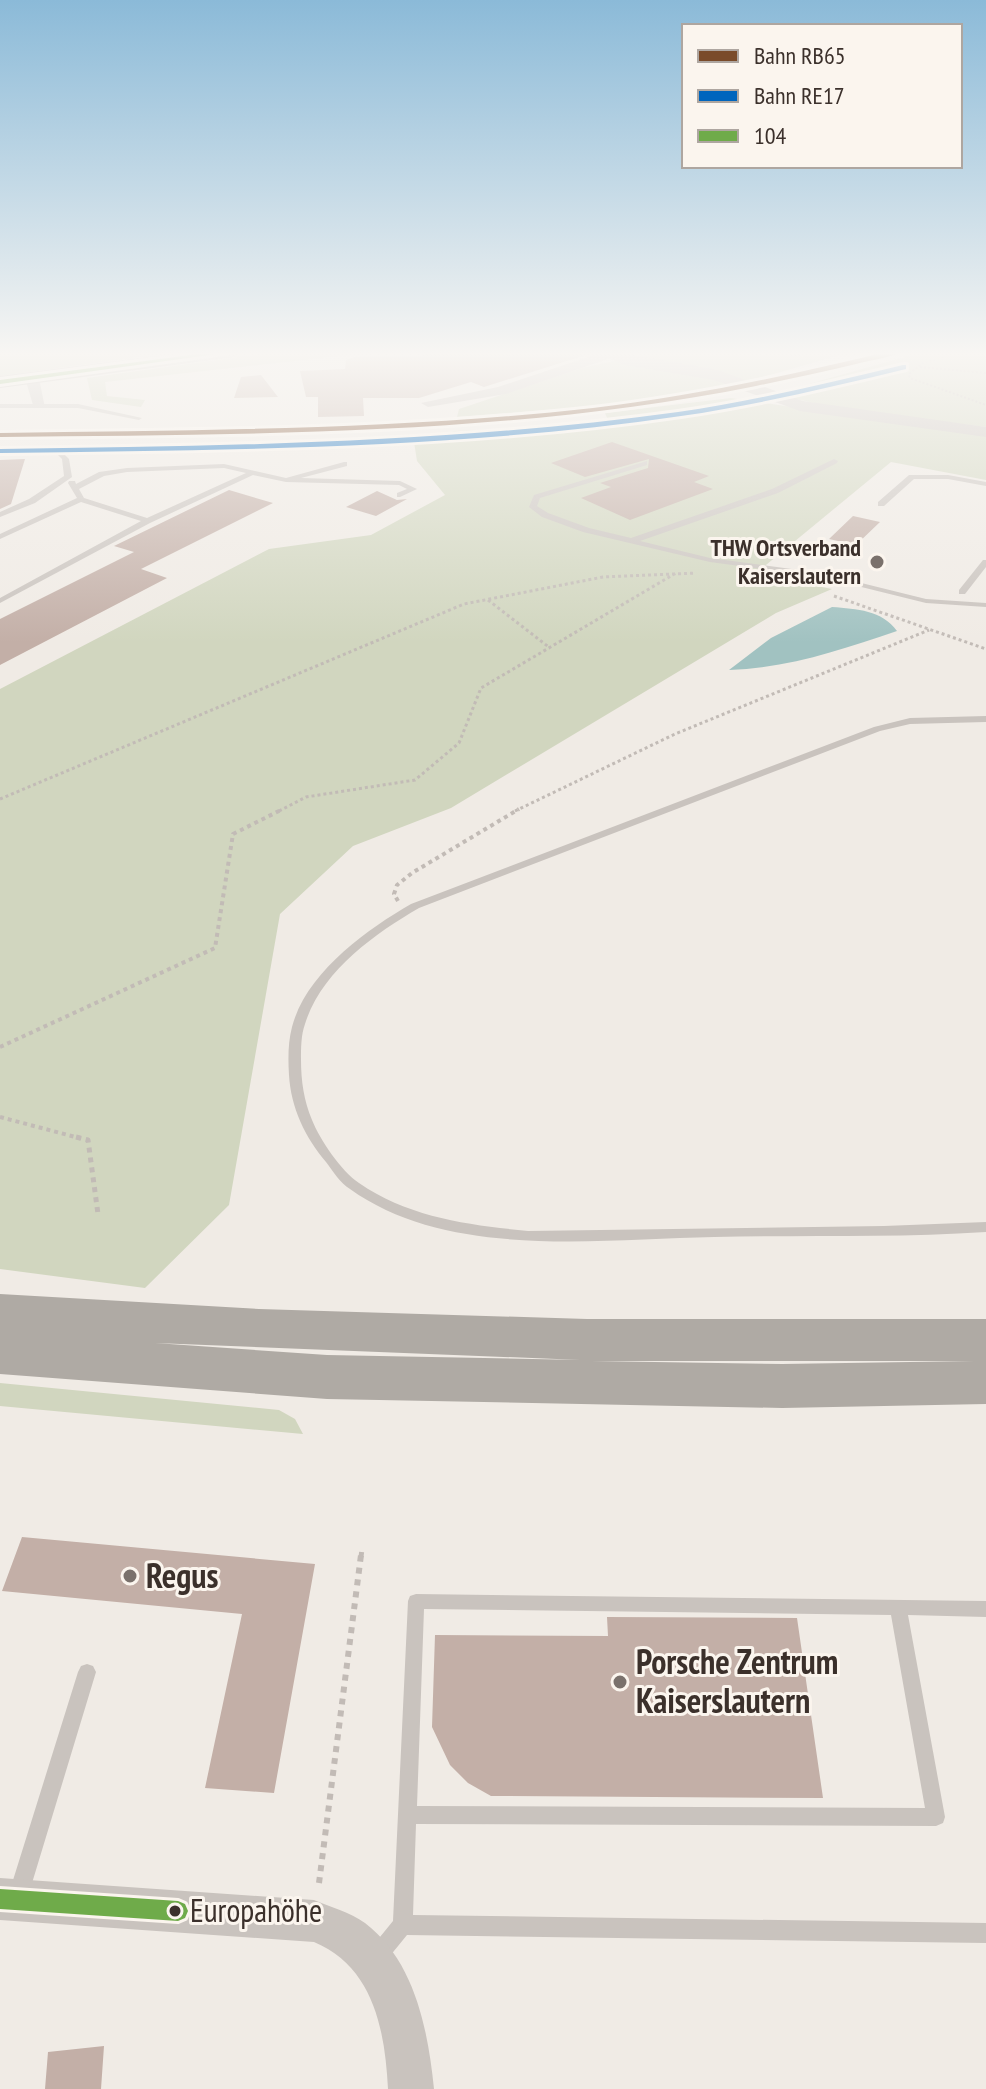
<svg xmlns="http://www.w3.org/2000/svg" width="986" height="2089" font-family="'PT Sans Narrow',sans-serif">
  <rect width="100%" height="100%" fill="#f0ebe5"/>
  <path fill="#d1d6bf" d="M 0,351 L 184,351 L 0,376 Z
    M 281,351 L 427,351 L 340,356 L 105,382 L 107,396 L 145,400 L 141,407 L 92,400 L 87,378 Z
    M 660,351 L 755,351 L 802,357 L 827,351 L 854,351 L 731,386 L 610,405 L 457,417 L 459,409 L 582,368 Z
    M 926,351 L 986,351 L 986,427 L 846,410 L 773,394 Z
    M 731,398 L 986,436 L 986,480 L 891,462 L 755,574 L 832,589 L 776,613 L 451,808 L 353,846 L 280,914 L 229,1205 L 145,1288 L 0,1269 L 0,689 L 269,549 L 371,535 L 445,495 L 417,461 L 414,442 L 455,431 L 610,425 L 605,413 Z
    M 0,1383 L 279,1410 L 295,1419 L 303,1434 L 0,1406 Z"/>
  <path fill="#a1c2c1" d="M 832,607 C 857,609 882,610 897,631 C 841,650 788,668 729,670 L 771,638 Z"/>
  <path fill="#c3afa7" d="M 435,351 L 587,351 L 589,354 L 484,387 L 471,382 L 419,398 L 363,398 L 364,416 L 318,417 L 318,397 L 306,397 L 300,371 L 345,369 L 346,360 L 354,357 L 419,356 Z
    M 261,375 L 278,397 L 234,398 L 241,377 Z
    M 612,442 L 709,476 L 694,482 L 713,489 L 630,520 L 581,498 L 611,487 L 600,483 L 648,468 L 649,459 L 585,477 L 551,463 Z
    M 25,459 L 11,504 L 0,509 L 0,460 Z
    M 229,490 L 273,503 L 141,569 L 167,578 L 0,665 L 0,619 L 134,552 L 114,546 Z
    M 377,491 L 397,500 L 407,499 L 376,516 L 346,507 Z
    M 853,516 L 880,522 L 856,545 L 829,539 Z
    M 22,1537 L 315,1564 L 274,1793 L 205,1788 L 242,1614 L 2,1591 Z
    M 607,1617 L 797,1618 L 823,1798 L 491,1796 L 468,1783 L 450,1765 L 432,1727 L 435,1635 L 608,1636 Z
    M 104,2046 L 101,2089 L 45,2089 L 48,2052 Z"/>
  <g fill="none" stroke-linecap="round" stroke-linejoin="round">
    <path stroke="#c2bbb6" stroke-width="2" stroke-dasharray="2 2" stroke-linecap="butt" d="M 966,351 L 923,363 L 909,374 L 910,378 L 986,405
      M 920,367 L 986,373"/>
    <path stroke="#c2bbb6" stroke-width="3" stroke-dasharray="3 3" stroke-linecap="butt" d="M 834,596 L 986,649
      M 488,600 L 550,648
      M 0,799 L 464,604 L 603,577 L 696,573
      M 279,811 L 306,797 L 415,780 L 459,743 L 481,688 L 676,573
      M 515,811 L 675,734 L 929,630"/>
    <path stroke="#c2bbb6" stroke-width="4" stroke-dasharray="4 4" stroke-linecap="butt" d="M 398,901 L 394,894 L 397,885 L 412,873 L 519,809
      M 0,1047 L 215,948 L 233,834 L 283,809
      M 0,1117 L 83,1139"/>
    <path stroke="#c2bbb6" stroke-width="5" stroke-dasharray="5 5" stroke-linecap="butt" d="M 76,1137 L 88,1140 L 98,1214
      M 361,1557 L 362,1549"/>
    <path stroke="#c2bbb6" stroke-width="6" stroke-dasharray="6 6" stroke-linecap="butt" d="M 319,1883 L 361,1555"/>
    <path fill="#c9c3be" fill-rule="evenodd" d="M 0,404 L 78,404 L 142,418 L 139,420 L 78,408 L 0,408 Z
      M 0,448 L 62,452 L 69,459 L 72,477 L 35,503 L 0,517 L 0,512 L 29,499 L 64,476 L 62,459 L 58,455 L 0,452 Z
      M 834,459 L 838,461 L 837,463 L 778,493 L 640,541 L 710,558 L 821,573 L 926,599 L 986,603 L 986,607 L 926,603 L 821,577 L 710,562 L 583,532 L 542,517 L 529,507 L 534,495 L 647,461 L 647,465 L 540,498 L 537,506 L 548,513 L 589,528 L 631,538 L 772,489 Z
      M 344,462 L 347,462 L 347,466 L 301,478 L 400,481 L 417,489 L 400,497 L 397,497 L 397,493 L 407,489 L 399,485 L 286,482 L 253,475 L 150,523 L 0,603 L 0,598 L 141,521 L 81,502 L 0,539 L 0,534 L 77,498 L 68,483 L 69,481 L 75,481 L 76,484 L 99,472 L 127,468 L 224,464 L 286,478 ZM 224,468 L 246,473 L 147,518 L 84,498 L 79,489 L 104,476 L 127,472 Z
      M 909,475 L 948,475 L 986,482 L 986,486 L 948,479 L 914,479 L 884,506 L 878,506 L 878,502 Z
      M 983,560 L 986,560 L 986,567 L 965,594 L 959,594 L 959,590 Z
      M 986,716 L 986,722 L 910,724 L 880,731 L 419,908 C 374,934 321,972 305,1024 C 301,1035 301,1048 301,1060 C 301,1081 304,1101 312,1120 C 320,1140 341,1171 359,1183 C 410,1218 469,1225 528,1231 L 884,1226 L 986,1222 L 986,1232 C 895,1238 805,1235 714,1237 C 599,1239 449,1260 350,1189 C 340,1183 333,1171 326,1162 C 305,1137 291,1108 289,1075 C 288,1059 288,1042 292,1027 C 306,973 366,930 411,904 L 874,727 L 910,718 Z
      M 416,1594 L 986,1601 L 986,1617 L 908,1615 L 945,1817 L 943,1823 L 936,1826 L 416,1824 L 413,1915 L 986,1923 L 986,1943 L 407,1935 L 385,1962 L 378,1965 L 371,1962 L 368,1955 L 371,1948 L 393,1921 L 408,1601 L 410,1596 ZM 424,1609 L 891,1615 L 925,1808 L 417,1806 Z
      M 87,1664 L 93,1666 L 96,1672 L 29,1893 L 26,1900 L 19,1903 L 12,1900 L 9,1893 L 78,1672 L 81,1666 Z"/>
    <path fill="#c9c3be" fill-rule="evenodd" d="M 606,351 L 611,352 L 611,358 L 506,394 L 428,407 L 421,403 L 498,387 Z
      M 775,351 L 818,351 C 808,358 785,358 775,351 Z
      M 32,374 L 39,378 L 45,408 L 33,405 L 25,378 Z
      M 0,1878 L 314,1900 C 330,1907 350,1912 365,1923 C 415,1961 428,2030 434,2089 L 388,2089 C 385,2031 374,1967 314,1942 L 0,1920 Z"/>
    <path fill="#c9c3be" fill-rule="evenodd" d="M 590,351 L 614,351 L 718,370 L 803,401 L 986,427 L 986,437 L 800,411 L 714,380 L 625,365 Z"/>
    <path fill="#bab3ae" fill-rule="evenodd" d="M 193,351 L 244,351 L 235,357 L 0,388 L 0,376 Z"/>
    <path fill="#afaaa4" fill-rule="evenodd" d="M 0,1294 L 259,1309 L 587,1319 L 986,1319 L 986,1404 L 782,1408 L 327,1399 L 0,1374 ZM 155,1343 L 581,1360 L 327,1355 ZM 592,1361 L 974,1361 L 782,1364 Z"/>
    <g stroke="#fbf5ee" stroke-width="6">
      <path id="bus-1" d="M 221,351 L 238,351 L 0,384 L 0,380 Z
        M 0,1889 L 178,1901 L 185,1904 L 188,1911 L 185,1918 L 178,1921 L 0,1909 Z"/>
    </g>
    <use href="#bus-1" fill="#6fab4a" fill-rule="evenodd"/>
    <g stroke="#fbf5ee" stroke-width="6">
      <path id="rail-1" d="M 890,351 L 903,351 C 889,358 871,360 856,364 C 823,372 789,379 756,386 C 507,436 252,434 0,437 L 0,433 C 198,430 396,430 593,408 C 693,396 792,375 890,351 Z"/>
    </g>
    <g stroke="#fbf5ee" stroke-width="6">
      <path id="rail-2" d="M 903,365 L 906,365 L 906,369 C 831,387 757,405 681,416 C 456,449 227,450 0,453 L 0,449 C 226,446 453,443 678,412 C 754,401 828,383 903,365 Z"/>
    </g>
    <use href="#rail-1" fill="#7a4b2a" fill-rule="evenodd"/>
    <use href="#rail-2" fill="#0065bd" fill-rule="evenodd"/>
  </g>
  <linearGradient id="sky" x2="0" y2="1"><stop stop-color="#8bbad8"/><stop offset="0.55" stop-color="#f8f6f3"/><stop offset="1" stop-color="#f8f6f3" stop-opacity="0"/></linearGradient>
  <rect width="986" height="643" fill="url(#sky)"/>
  <g fill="#7a716c" stroke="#fbf5ee" stroke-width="3">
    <circle cx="877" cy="562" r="8"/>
    <circle cx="130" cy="1576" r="8"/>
    <circle cx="620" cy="1682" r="8"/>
  </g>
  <circle fill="#3b302b" stroke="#fbf5ee" stroke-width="3" cx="175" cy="1911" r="7"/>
  <g text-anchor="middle" stroke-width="6" stroke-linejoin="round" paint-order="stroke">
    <g font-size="24" font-weight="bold" fill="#3b302b" stroke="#fbf5ee" text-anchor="end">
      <text x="861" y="556">THW Ortsverband<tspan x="861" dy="28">Kaiserslautern</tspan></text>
    </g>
    <g font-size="32" fill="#3b302b" stroke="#fbf5ee" text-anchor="start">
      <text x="190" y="1922">Europahöhe</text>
    </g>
    <g font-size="34" font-weight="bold" fill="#3b302b" stroke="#fbf5ee" text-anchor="start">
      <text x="146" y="1588">Regus</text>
      <text x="636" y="1674">Porsche Zentrum<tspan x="636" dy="39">Kaiserslautern</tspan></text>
    </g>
  </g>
  <rect x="682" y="24" width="280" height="144" fill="#fbf5ee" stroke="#aea6a0" stroke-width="2"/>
  <rect x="698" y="50" width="40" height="12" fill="#7a4b2a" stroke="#aea6a0" stroke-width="2"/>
  <text x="754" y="64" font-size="24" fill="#3b302b">Bahn RB65</text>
  <rect x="698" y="90" width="40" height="12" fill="#0065bd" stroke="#aea6a0" stroke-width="2"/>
  <text x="754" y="104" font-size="24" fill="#3b302b">Bahn RE17</text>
  <rect x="698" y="130" width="40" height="12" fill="#6fab4a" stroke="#aea6a0" stroke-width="2"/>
  <text x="754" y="144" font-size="24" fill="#3b302b">104</text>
</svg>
